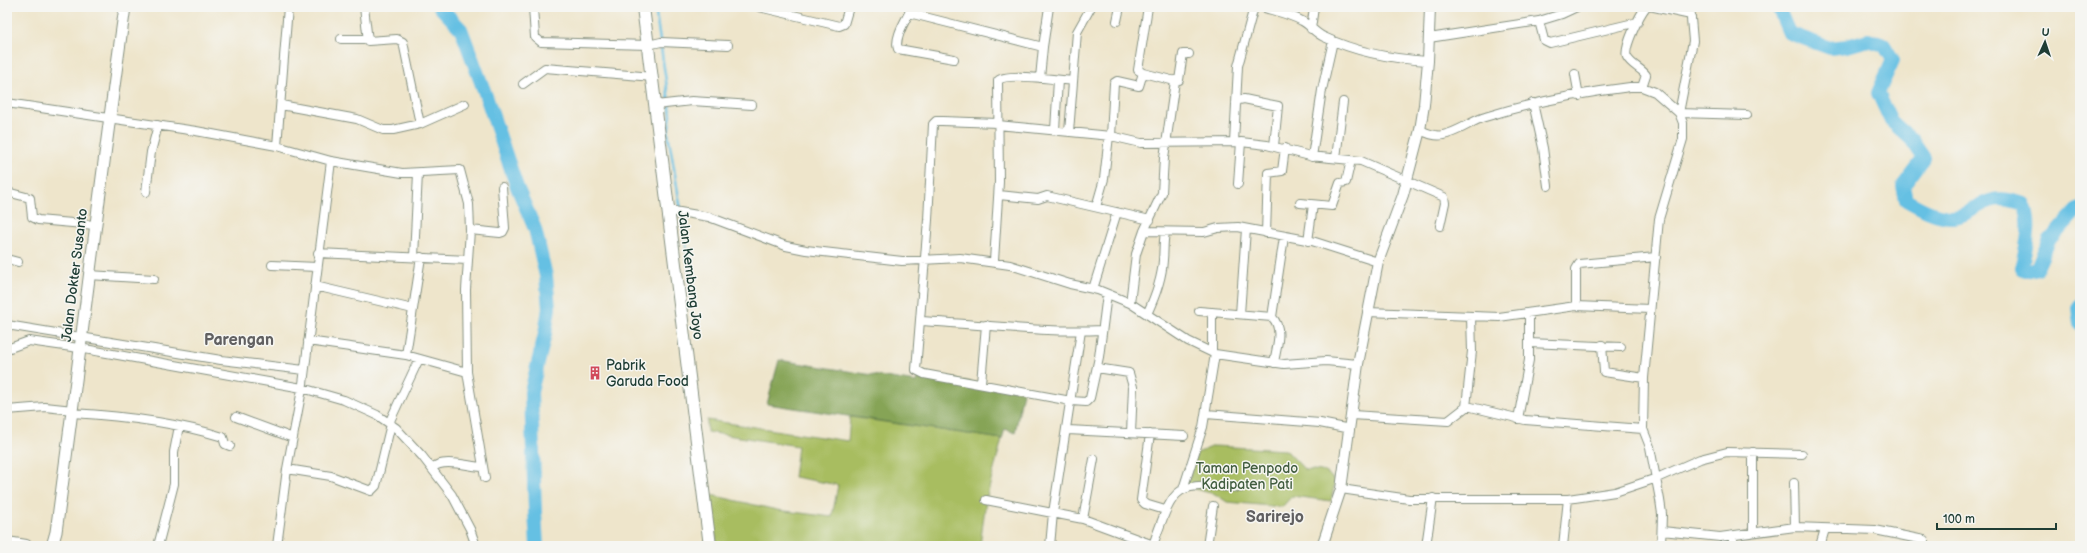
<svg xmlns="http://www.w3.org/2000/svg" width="2087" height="553" font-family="'Balsamiq Sans',sans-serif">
  <rect width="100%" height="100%" fill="#f6f6f2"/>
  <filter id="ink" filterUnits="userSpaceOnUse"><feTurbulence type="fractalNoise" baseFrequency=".025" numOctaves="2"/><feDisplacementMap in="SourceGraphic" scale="8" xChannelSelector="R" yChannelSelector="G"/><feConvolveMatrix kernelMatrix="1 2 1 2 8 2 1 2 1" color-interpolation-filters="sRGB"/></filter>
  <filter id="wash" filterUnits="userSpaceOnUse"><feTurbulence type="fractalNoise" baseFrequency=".012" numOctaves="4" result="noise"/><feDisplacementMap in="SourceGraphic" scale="16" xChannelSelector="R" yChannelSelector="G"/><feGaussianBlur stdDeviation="0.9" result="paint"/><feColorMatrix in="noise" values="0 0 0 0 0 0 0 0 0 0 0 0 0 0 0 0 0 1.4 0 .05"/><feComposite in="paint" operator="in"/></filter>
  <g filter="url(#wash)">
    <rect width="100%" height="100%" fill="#eee5cb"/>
    <path fill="#a8bd61" stroke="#647d4a" d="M 850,417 L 1002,439 L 986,500 L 980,546 L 717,546 L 711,495 L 777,510 L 832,517 L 838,485 L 794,477 L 798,446 L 707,432 L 707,420 L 848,441 Z
      M 1214,446 L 1286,450 L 1305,470 C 1319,470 1328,470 1335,482 L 1331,501 L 1292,496 L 1282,507 L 1227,502 L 1215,494 L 1186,487 L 1197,453 Z"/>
    <path fill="#86a457" stroke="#527046" d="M 779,360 L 916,382 L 919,372 L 1023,392 L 1015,433 L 1005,429 L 1002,439 L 767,404 Z"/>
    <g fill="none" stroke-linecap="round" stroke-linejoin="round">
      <path stroke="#65c0e3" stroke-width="2.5" d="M 655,7 L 671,115 L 668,133 L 681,210
        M 682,215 L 690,274"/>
      <path stroke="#65c0e3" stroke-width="14" d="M 440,7 L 461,29 L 485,93 L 517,187 L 535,229 L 546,276 L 549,308 L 545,334 L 531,392 L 535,511 L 537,546
        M 1782,7 L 1780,12 L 1789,33 L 1830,48 L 1847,46 L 1868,40 L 1884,45 L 1893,60 L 1878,93 L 1891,121 L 1911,139 L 1924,158 L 1903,186 L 1906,200 C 1920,208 1936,217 1953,217 C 1968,216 1976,205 1990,201 C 2001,197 2013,201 2024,204 C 2033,223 2026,248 2021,268 L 2026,271 L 2037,268 L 2049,241 L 2077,210 L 2080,209
        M 2080,305 L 2078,308 L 2080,324"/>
    </g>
  </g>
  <g filter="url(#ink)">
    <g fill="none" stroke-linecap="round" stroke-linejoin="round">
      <g stroke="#869180" stroke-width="10">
        <path id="minor" d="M 364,7 L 368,41 L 397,39 L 403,42 L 420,124
          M 533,7 L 535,37 L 541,42 L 648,45 L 661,42 L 728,45
          M 759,7 L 839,26 L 844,24 L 849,7
          M 910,7 L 909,13 L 1043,47
          M 1261,7 C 1274,11 1290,14 1302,21 C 1310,25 1315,33 1324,37 C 1356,52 1392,59 1428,61
          M 1654,7 L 1691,15
          M 1690,7 L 1693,41 L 1679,113 L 1747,115
          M 7,8 L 7,7
          M 909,13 C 904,23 894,39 898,49 L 954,59
          M 1117,21 L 1120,7
          M 1539,21 L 1544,40 L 1550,43 L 1638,22
          M 1311,29 L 1314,7
          M 1429,38 L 1539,21 L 1562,14 L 1577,7
          M 341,39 L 366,39
          M 1575,74 L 1579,96
          M 1040,78 L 1043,47 L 1049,7
          M 1175,80 L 1179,80 L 1183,54 L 1189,54
          M 523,84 L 545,68 L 653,77
          M 1642,87 L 1646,75 C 1641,68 1631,65 1627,57 C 1623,48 1640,14 1646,7
          M 7,103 L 196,131 L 277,146
          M 1236,103 L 1239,100 L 1244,99 L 1278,106 L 1274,146
          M 1533,103 L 1543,148 L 1548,186
          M 281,105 L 357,119 L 383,130 L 393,130 L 420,124 L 465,104
          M 656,105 L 692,101 L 752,105
          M 998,123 L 942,121 L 936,121 L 933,124 L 928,220 L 916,370 L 924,374 L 1071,401 L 1086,402 L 1090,398 L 1099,357 L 1107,294
          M 998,125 L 1111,136 L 1141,143 L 1241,142 L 1267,145 L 1310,156 L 1361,161 L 1444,197 L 1445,203 L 1440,226
          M 1055,130 L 1058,80
          M 1420,130 C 1427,133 1435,137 1443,135 C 1459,132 1471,121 1485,117 C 1532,102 1581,93 1630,87 L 1642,87 L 1655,92 L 1679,113 L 1683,123 L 1683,139 L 1659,219 L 1644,378 L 1643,429 L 1650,447 L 1660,500 L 1662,514 L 1661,546
          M 1069,132 L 1077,32 L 1091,7
          M 1111,136 L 1114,83 L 1117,81 L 1139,86 L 1143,73
          M 1234,142 L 1238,66 L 1254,7
          M 1312,157 L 1322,90 L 1333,41
          M 1336,158 L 1343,102
          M 331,161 L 402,173 L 460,170 L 469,204 L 470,230 L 466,290 L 467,372 L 485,478
          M 1238,184 L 1241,142
          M 7,192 L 30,198 L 32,217 L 38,220 L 95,225
          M 146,192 L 151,152 L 158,125
          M 999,195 L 1038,199 L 1047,196 L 1150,220
          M 1300,203 L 1332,206 L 1340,183 L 1346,182 L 1351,160
          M 1096,207 L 1104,179 L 1109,136
          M 668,210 L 709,217 L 786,246 L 806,250 L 902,261 L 960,258 L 1010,265 L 1070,284 L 1098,290 L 1130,303 L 1188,341 L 1215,354 L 1284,364 L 1326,361 L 1358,364
          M 470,230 L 500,233 L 503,232 L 505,228 L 502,187
          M 1144,231 L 1204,232 L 1218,228 L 1238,227 L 1312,241 L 1378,262
          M 1266,233 L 1268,173 L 1282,171 L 1285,148
          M 1308,241 L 1313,205
          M 318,253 L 468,260
          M 414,257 L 418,173
          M 7,259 L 18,262
          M 994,261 L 999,182 L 998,81 C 1004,72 1061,80 1073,81
          M 272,265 L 317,267
          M 89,275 L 154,279
          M 315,286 L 413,309
          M 1093,289 L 1117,212
          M 1130,303 L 1136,254 L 1144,231 L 1162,193 L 1164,158 L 1175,81 L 1143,73 L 1138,70 L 1148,7
          M 1576,306 L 1576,269 L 1579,264 L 1656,257
          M 1199,311 L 1272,317 L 1284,237
          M 1367,312 L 1499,317 L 1576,306 L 1650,309
          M 1147,314 C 1155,297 1162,279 1163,260 C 1164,251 1163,243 1165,233
          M 1240,314 L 1246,229
          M 1272,317 C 1284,329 1276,348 1274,363
          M 920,321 C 981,324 1041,333 1102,330
          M 7,325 L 221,360 L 304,370
          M 308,341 L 406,355 L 467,372
          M 1529,343 L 1621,347
          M 1602,345 L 1604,372 L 1644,378
          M 7,349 L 29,341 L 79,348 L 302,388 L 344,400 L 377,415 L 396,428 L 422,456 L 452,495 L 470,529 L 476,546
          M 1212,352 L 1212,312
          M 406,355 L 421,257
          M 1097,368 L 1129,373 L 1133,387 L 1131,433
          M 981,383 L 986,325
          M 1466,407 L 1472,351 L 1471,317
          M 7,410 L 45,407 L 73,410
          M 72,413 C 123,416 175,422 223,437 L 225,444 L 230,446
          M 1206,414 L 1320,423 L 1350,429
          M 1352,415 L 1448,421 L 1466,407 L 1471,407 L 1525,420 L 1643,429
          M 236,417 L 293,438
          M 1518,419 L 1529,360 L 1529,314
          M 389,423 L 419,359
          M 1068,430 L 1184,436
          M 1150,434 L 1141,500 L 1145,504 L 1165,510
          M 1753,452 L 1753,532
          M 432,468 C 443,458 467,466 482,467
          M 287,469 L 331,476 L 371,491 L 376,486 L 391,424
          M 1794,483 L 1795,527
          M 1183,489 L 1203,427 L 1215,354
          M 1341,489 L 1409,499 L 1568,499 L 1615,492 L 1657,478 L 1700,459 L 1727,452 L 1802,454
          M 986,500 L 1083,519 L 1156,546
          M 1083,519 L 1094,459
          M 1662,531 L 1720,537 L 1795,527 L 1875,530 L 1924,540
          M 1153,545 C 1175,483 1175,482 1241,488
          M 158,546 L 174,484 L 174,452 L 179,426
          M 277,546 L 287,469 L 303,384 L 331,161 L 277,146 L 288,7
          M 1050,546 L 1053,513 L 1081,331
          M 1207,546 L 1213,506
          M 1426,546 L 1433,498
          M 1563,546 L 1568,499
          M 1733,546 L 1733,536
          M 1820,546 L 1825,529"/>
      </g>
      <g stroke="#869180" stroke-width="12">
        <path id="tertiary" d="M 1322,546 L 1341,489 L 1358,364 L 1378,262 L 1403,195 L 1420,130 L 1424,105 L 1428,61 L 1430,7"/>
      </g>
      <g stroke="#869180" stroke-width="13">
        <path id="secondary" d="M 52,546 L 56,532 C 80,357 100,182 125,7"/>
      </g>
      <g stroke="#869180" stroke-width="14">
        <path id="primary" d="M 643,7 L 710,546
          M 7,543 L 26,546"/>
      </g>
      <use href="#minor" stroke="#fff" stroke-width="8"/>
      <use href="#tertiary" stroke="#fff" stroke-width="10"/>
      <use href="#secondary" stroke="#fff" stroke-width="11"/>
      <use href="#primary" stroke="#fff" stroke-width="12"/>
    </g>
  </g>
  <defs>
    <g id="building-bare" transform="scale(1.08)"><path d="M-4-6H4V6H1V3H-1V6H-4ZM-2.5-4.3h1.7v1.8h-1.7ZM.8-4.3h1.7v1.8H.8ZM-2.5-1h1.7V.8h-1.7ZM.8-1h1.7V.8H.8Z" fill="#d1495b" stroke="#f6f6f2" stroke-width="2.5" paint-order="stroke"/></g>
  </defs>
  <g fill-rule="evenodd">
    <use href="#building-bare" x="595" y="373"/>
  </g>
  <g text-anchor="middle" stroke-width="3" stroke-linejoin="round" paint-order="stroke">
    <g font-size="14" fill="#1f3d34" stroke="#f6f6f2">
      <text transform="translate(74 275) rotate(-83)" y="5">Jalan Dokter Susanto</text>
      <text transform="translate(691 275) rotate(83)" y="5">Jalan Kembang Joyo</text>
    </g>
    <g font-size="14" fill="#1f3d34" stroke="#f6f6f2" text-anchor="start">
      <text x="606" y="370">Pabrik<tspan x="606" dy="16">Garuda Food</tspan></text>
    </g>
    <g font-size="14" fill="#415d3f" stroke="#f6f6f2">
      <text x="1247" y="473">Taman Penpodo<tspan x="1247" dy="16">Kadipaten Pati</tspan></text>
    </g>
    <g font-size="16" font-weight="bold" fill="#616061" stroke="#f6f6f2">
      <text x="239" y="345">Parengan</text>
      <text x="1275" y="522">Sarirejo</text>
    </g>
  </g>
  <rect width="2087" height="553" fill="none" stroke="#f6f6f2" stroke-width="24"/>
  <g transform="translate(2045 42) rotate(3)" stroke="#f6f6f2" stroke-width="3" paint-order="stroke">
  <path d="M0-3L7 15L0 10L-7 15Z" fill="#1f3d34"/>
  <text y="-6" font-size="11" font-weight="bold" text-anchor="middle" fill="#1f3d34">U</text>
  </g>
  <path d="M1937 523v6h119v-6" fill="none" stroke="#1f3d34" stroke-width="2"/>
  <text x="1943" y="523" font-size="12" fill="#1f3d34" stroke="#f6f6f2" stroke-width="3" paint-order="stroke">100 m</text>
</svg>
